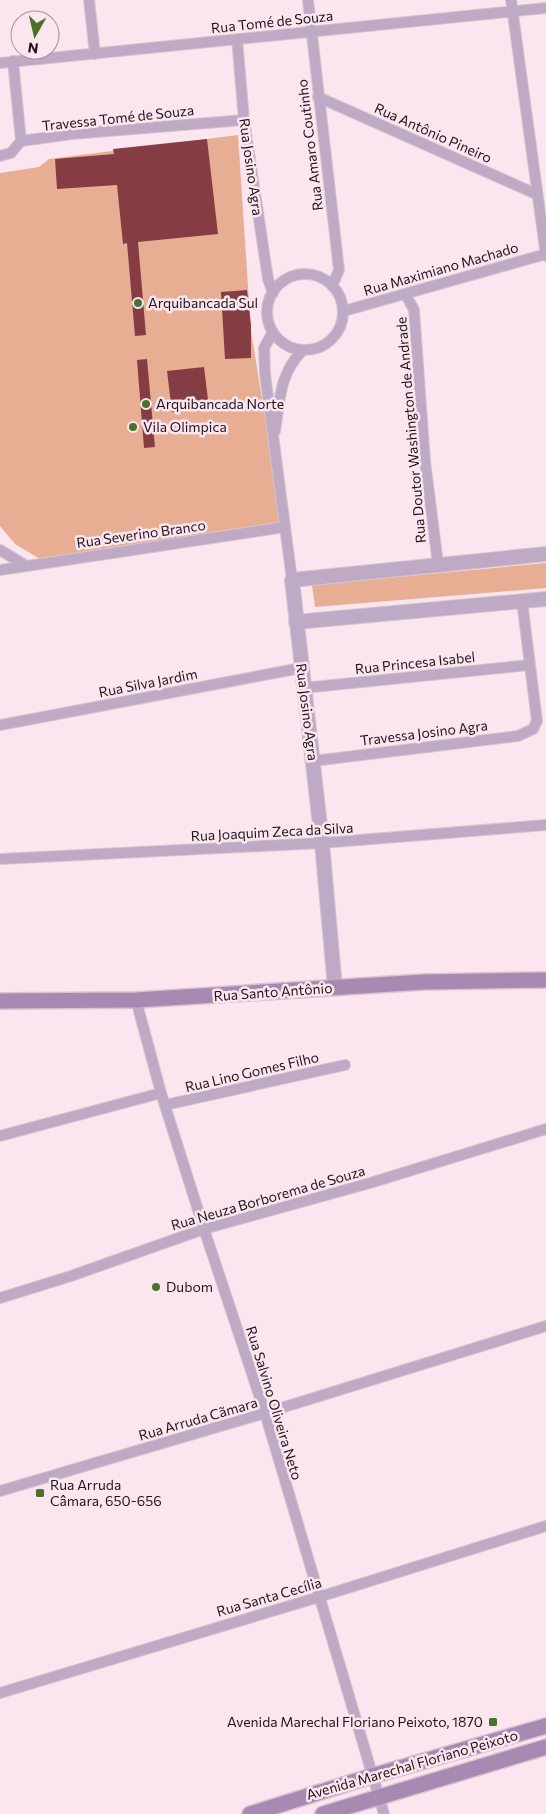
<svg xmlns="http://www.w3.org/2000/svg" width="546" height="1814" font-family="Commissioner,sans-serif">
  <rect width="100%" height="100%" fill="#fbe6f0"/>
  <path fill="#e7ae94" d="M 238,135 L 251,331 L 282,522 L 40,559 L 15,544 L 0,526 L 0,173 L 39,167 L 49,159 Z
    M 546,563 L 546,588 L 315,607 L 312,585 Z"/>
  <path fill="#853d43" d="M 207,139 L 218,234 L 138,242 L 146,335 L 135,336 L 127,243 L 123,244 L 117,185 L 57,189 L 55,159 L 114,154 L 113,149 Z
    M 247,290 L 251,325 L 251,358 L 225,359 L 221,292 Z
    M 147,359 L 155,447 L 144,448 L 137,360 Z
    M 204,367 L 209,408 L 172,412 L 167,371 Z"/>
  <g fill="none" stroke-linecap="round" stroke-linejoin="round">
    <g stroke="#d8c4ce" stroke-width="12">
      <path id="minor" d="M 89,0 L 95,54
        M 308,0 L 339,270 L 332,286
        M 511,0 L 546,256
        M 237,39 L 244,120 L 268,279 L 273,293
        M 13,61 L 21,141
        M 0,63 L 546,8
        M 318,97 L 536,194
        M 0,156 L 11,153 L 21,141 L 72,134 L 244,120
        M267 312a38 38 0 1 1 76 0a38 38 0 1 1-76 0Z
        M 406,295 L 414,310 L 425,461 L 438,564
        M 344,311 L 546,254
        M 273,332 L 264,348 L 265,374 L 292,580
        M 275,431 C 280,400 279,374 303,350
        M 0,550 L 25,565
        M 0,570 L 285,527
        M 303,688 L 529,665
        M 0,725 L 301,668
        M 313,761 L 518,736 L 533,729 L 537,721 L 522,601
        M 0,859 L 322,843 L 546,825
        M 136,1000 L 161,1093 L 204,1229 L 265,1413 L 384,1814
        M 165,1105 L 345,1065
        M 0,1136 L 161,1093
        M 0,1298 L 71,1276 L 204,1229 L 370,1183 L 546,1129
        M 0,1491 L 265,1413 L 546,1326
        M 0,1693 L 319,1597 L 546,1526"/>
    </g>
    <g stroke="#d8c4ce" stroke-width="16">
      <path id="tertiary" d="M 296,622 L 546,599
        M 335,988 L 322,843 L 292,580 L 546,554"/>
    </g>
    <g stroke="#d8c4ce" stroke-width="18">
      <path id="secondary" d="M 0,1001 L 136,1000 L 424,982 L 546,980
        M 250,1814 L 372,1776 L 546,1726
        M 323,1814 L 546,1747"/>
    </g>
    <use href="#minor" stroke="#bfaac5" stroke-width="10"/>
    <use href="#tertiary" stroke="#bfaac5" stroke-width="14"/>
    <use href="#secondary" stroke="#a789b1" stroke-width="15"/>
  </g>
  <g fill="#4b712b" stroke="#fbe6f0" stroke-width="2">
    <circle cx="138" cy="303" r="5"/>
    <circle cx="146" cy="404" r="5"/>
    <circle cx="133" cy="427" r="5"/>
    <circle cx="156" cy="1287" r="5"/>
    <rect x="35" y="1488" width="10" height="10" rx="2.5"/>
    <rect x="488" y="1717" width="10" height="10" rx="2.5"/>
  </g>
  <g text-anchor="middle" stroke-width="5" stroke-linejoin="round" paint-order="stroke">
    <g font-size="14" fill="#20141a" stroke="#fbe6f0">
      <text transform="translate(272 22) rotate(-6)" y="5">Rua Tomé de Souza</text>
      <text transform="translate(118 118) rotate(-6)" y="5">Travessa Tomé de Souza</text>
      <text transform="translate(433 133) rotate(24)" y="5">Rua Antônio Pineiro</text>
      <text transform="translate(310 145) rotate(-97)" y="5">Rua Amaro Coutinho</text>
      <text transform="translate(251 167) rotate(82)" y="5">Rua Josino Agra</text>
      <text transform="translate(441 269) rotate(-16)" y="5">Rua Maximiano Machado</text>
      <text transform="translate(411 430) rotate(-95)" y="5">Rua Doutor Washington de Andrade</text>
      <text transform="translate(141 534) rotate(-8)" y="5">Rua Severino Branco</text>
      <text transform="translate(415 663) rotate(-6)" y="5">Rua Princesa Isabel</text>
      <text transform="translate(148 683) rotate(-11)" y="5">Rua Silva Jardim</text>
      <text transform="translate(307 712) rotate(83)" y="5">Rua Josino Agra</text>
      <text transform="translate(424 733) rotate(-7)" y="5">Travessa Josino Agra</text>
      <text transform="translate(272 832) rotate(-3)" y="5">Rua Joaquim Zeca da Silva</text>
      <text transform="translate(273 992) rotate(-4)" y="5">Rua Santo Antônio</text>
      <text transform="translate(252 1072) rotate(-13)" y="5">Rua Lino Gomes Filho</text>
      <text transform="translate(268 1198) rotate(-16)" y="5">Rua Neuza Borborema de Souza</text>
      <text transform="translate(274 1403) rotate(73)" y="5">Rua Salvino Oliveira Neto</text>
      <text transform="translate(198 1419) rotate(-16)" y="5">Rua Arruda Cãmara</text>
      <text transform="translate(269 1597) rotate(-16)" y="5">Rua Santa Cecília</text>
      <text transform="translate(412 1765) rotate(-16)" y="5">Avenida Marechal Floriano Peixoto</text>
    </g>
    <g font-size="14" fill="#20141a" stroke="#fbe6f0" text-anchor="start">
      <text x="148" y="308">Arquibancada Sul</text>
      <text x="156" y="409">Arquibancada Norte</text>
      <text x="143" y="432">Vila Olimpica</text>
      <text x="166" y="1292">Dubom</text>
      <text x="50" y="1490">Rua Arruda<tspan x="50" dy="16">Câmara, 650-656</tspan></text>
      <text x="483" y="1727" text-anchor="end">Avenida Marechal Floriano Peixoto, 1870</text>
    </g>
  </g>
  <g transform="translate(35 35) rotate(188)"><circle r="24" fill="#fbe6f0" stroke="#a3929a"/>
  <path d="M0-4L9 19L0 12L-9 19Z" fill="#4b712b"/>
  <text y="-8" font-size="14" font-weight="bold" text-anchor="middle" fill="#20141a">N</text>
  </g>
</svg>
